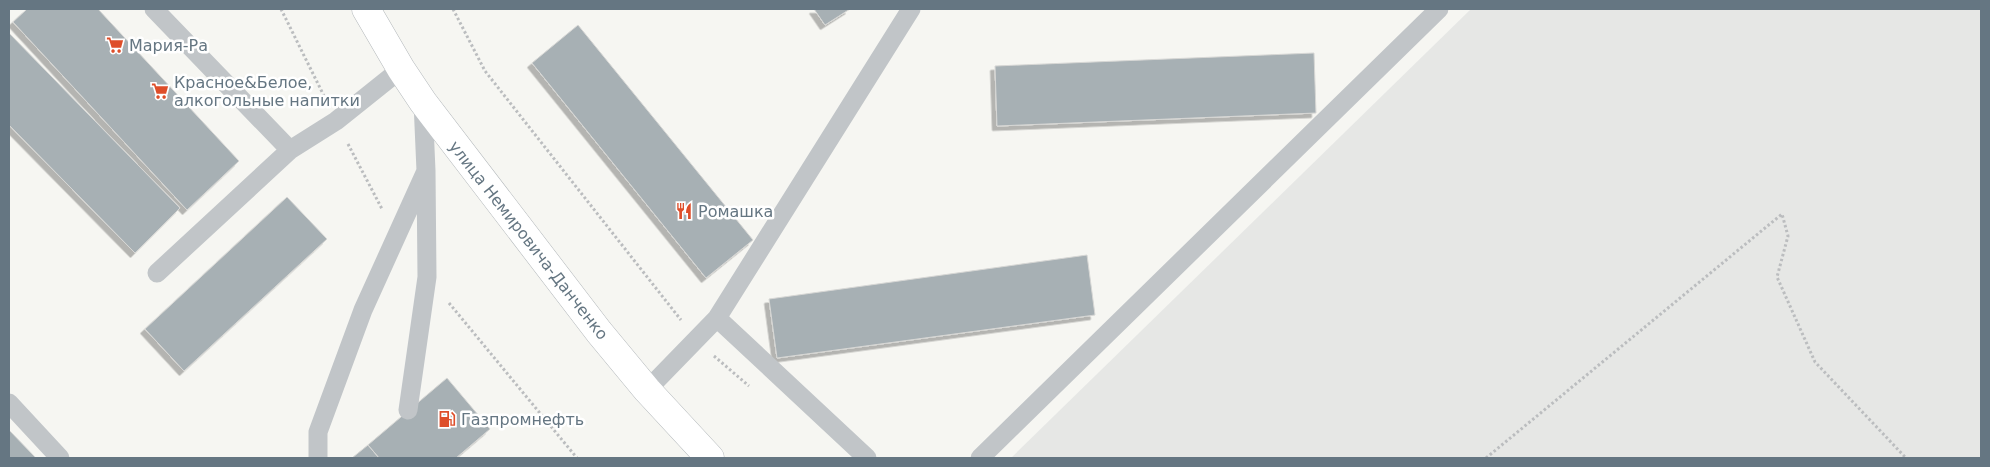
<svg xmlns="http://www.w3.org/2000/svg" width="1990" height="467" font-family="'DejaVu Sans',sans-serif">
  <defs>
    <filter id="shadow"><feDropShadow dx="-4.5" dy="4.5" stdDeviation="0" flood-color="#0004"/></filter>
  </defs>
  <rect width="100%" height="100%" fill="#f6f6f2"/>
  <path fill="#e6e7e5" d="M 1471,9 L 1981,9 L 1981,458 L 1011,458 Z"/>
  <path fill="#a7b0b4" stroke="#d7d7d5" filter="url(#shadow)" d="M 27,9 L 98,9 L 239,161 L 187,210 L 13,22 Z
    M 814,9 L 850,9 L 825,25 Z
    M 578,25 L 753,240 L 706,278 L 532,63 Z
    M 9,33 L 180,208 L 135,253 L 9,125 Z
    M 1314,53 L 1316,113 L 997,126 L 995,66 Z
    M 287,197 L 327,239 L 184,371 L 145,329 Z
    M 1087,255 L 1095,315 L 777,358 L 769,299 Z
    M 447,378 L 490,429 L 456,458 L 379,458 L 368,445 Z
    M 9,430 L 36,458 L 9,458 Z
    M 368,445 L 379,458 L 352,458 Z"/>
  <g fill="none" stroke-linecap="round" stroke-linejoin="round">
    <g stroke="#b2b7ba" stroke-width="29">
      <path id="primary" d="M 366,9 L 401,69 L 423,102 L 599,332 L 647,390 L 710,458"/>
    </g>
    <path stroke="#bbbdbf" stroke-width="3" stroke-dasharray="2.5 2.5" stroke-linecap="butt" d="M 281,9 L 325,98
      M 453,9 L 485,71 L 681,320
      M 348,144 L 382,209
      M 449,303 L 577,458
      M 714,356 L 749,386
      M 1486,458 L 1782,214 L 1788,236 L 1777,277 L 1815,362 L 1906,458"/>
    <path stroke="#c1c5c8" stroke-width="19" d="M 154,9 L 290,150 L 157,273
      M 290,150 L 336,121 L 401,69
      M 717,318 L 867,458
      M 647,390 L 717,318 L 911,9
      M 9,403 L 60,458
      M 408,410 L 427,277 L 426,171 L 423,102
      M 318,458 L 318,432 L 363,310 L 426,171
      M 980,458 L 1439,9"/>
    <use href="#primary" stroke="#fff" stroke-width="28"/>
  </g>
  <defs>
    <g id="supermarket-bare" transform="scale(1.35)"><path d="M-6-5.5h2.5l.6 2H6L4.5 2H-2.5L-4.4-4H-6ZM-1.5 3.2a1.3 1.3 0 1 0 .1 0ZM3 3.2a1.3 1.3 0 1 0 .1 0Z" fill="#de4e2a" stroke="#fff" stroke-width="2.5" paint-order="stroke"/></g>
    <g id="restaurant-bare" transform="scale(1.35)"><path d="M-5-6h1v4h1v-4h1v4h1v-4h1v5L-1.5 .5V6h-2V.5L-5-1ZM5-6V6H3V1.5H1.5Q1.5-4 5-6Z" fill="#de4e2a" stroke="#fff" stroke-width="2.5" paint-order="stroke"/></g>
    <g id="fuel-bare" transform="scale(1.35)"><path d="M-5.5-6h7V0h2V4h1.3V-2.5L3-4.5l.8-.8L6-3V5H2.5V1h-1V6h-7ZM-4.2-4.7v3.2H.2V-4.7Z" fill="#de4e2a" stroke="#fff" stroke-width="2.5" paint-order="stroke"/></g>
  </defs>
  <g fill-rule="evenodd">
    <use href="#supermarket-bare" x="115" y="45"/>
    <use href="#supermarket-bare" x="160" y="91"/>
    <use href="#restaurant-bare" x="684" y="211"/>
    <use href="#fuel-bare" x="447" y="419"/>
  </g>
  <g text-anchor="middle" stroke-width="5" stroke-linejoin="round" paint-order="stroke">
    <g font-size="16" fill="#657682" stroke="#fff" text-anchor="start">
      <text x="129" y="51">Мария-Ра</text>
      <text x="174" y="88">Красное&amp;Белое,<tspan x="174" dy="18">алкогольные напитки</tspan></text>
      <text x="698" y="217">Ромашка</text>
      <text x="461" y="425">Газпромнефть</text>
    </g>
    <g font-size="16" fill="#657682" stroke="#fff">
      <text transform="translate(529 240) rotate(52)" y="6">улица Немировича-Данченко</text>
    </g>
  </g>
  <rect width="1990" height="467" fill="none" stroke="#657682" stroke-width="20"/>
</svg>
